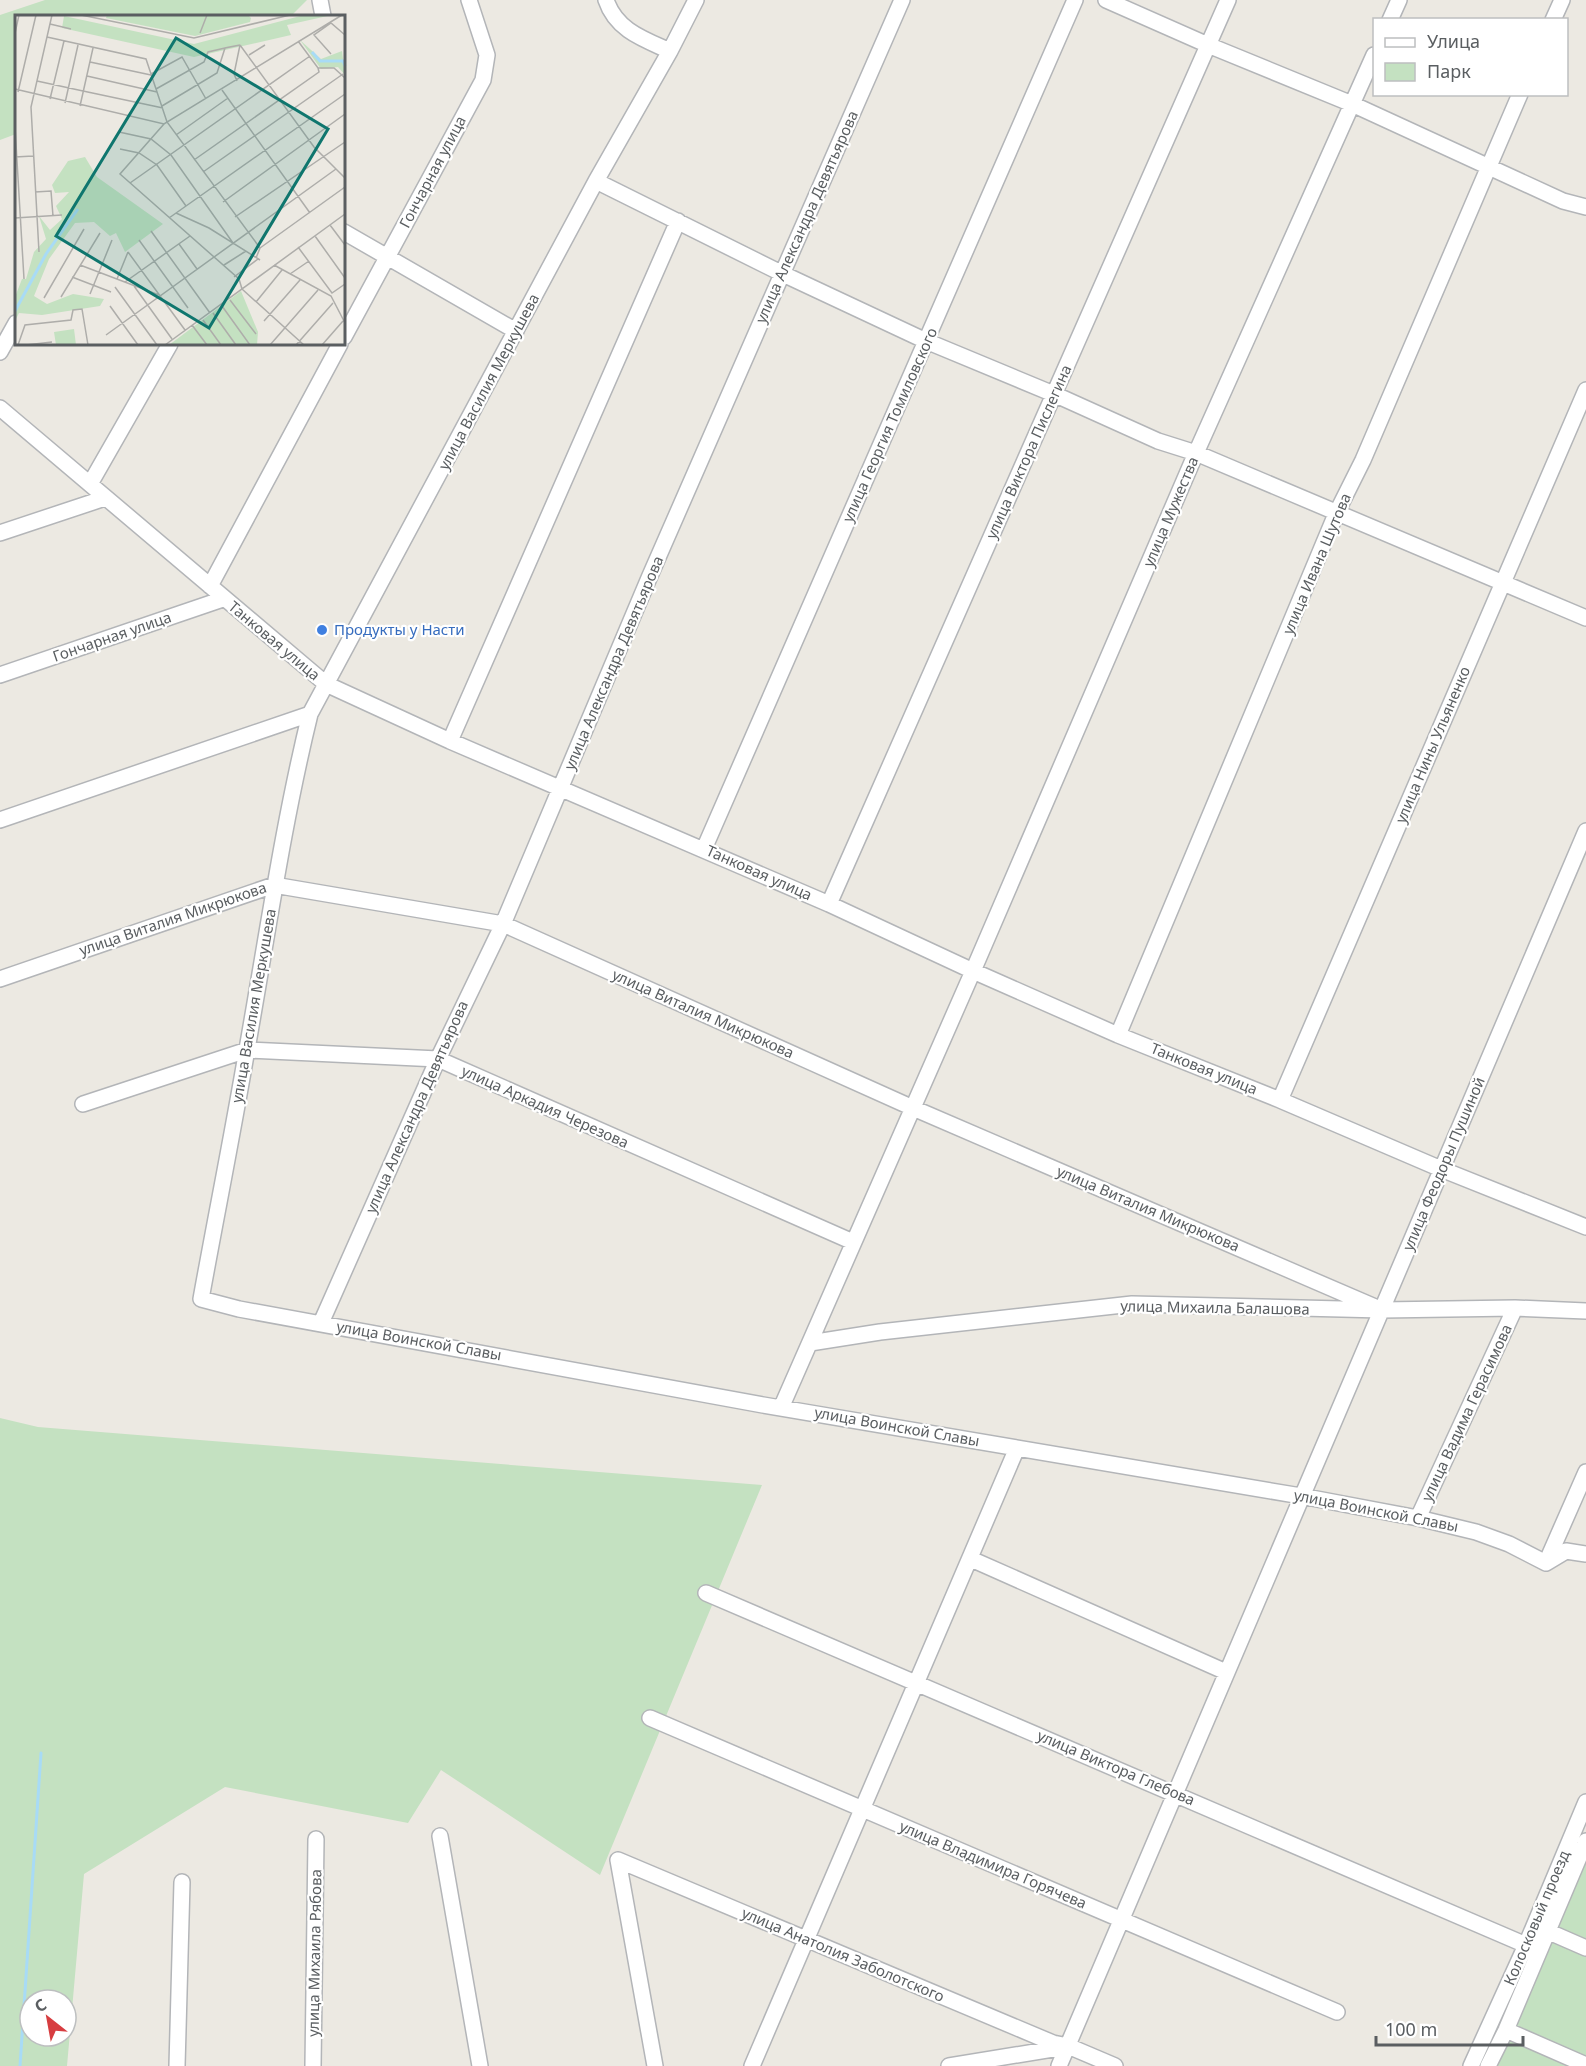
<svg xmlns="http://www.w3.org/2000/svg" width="1586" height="2066" font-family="'Noto Sans',sans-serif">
  <rect width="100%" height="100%" fill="#ece9e2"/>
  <path fill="#c4e1c1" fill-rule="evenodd" d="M 45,0 L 307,0 L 291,16 L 16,16 L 16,134 L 0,140 L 0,15 Z
    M 0,1418 L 38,1427 L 762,1485 L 600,1875 L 441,1770 L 408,1823 L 225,1787 L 84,1874 L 67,2066 L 0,2066 ZM 30,2000 L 66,2000 L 66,2036 L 30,2036 Z
    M 1586,1837 L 1586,2066 L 1491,2066 Z"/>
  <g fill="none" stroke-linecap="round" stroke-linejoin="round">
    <path stroke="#a8dbf6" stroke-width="3" d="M 20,2066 L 41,1753"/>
    <g stroke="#b3b5b8" stroke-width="18">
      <path id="minor" d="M 320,0 L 323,16
        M 606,0 C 616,30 643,39 670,51
        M 1106,0 L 1208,45 L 1352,104 L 1563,201 L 1586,207
        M 1390,20 L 1399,0
        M 1553,20 L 1562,0
        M 596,181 L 783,274 L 926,341 L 1056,395 L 1158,441 L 1196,453 L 1586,618
        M 344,232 L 516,331
        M 344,337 L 483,80 L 487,55 L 469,0
        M 0,352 L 16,323
        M 0,408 L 326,684 L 450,741 L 829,904 L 973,971 L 1118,1035 L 1280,1100 L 1441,1169 L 1586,1227
        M 90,484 L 170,344
        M 0,533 L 105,498
        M 210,586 L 340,344
        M 0,675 L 223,599
        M 310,714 C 283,824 267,937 247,1049 C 233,1132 216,1216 201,1299 L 239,1309 L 763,1405 L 1301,1496 L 1418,1518 L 1476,1532 L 1509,1544 L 1546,1563
        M 450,741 L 678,221
        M 0,820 L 310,714 L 596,181 L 670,51 L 696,0
        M 704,849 L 1075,0
        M 829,904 L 1228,0
        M 0,979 L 274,885 L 503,924 L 913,1108 L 1382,1310
        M 1118,1035 L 1336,514 L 1363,460 L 1520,94
        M 1280,1100 L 1586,390
        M 83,1104 L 247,1050 L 438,1059 L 853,1242
        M 321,1323 L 438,1059 L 503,924 L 649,578 L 902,0
        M 810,1343 L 880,1332 L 1132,1304 L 1382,1310 L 1515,1308 L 1586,1311
        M 781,1408 L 973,971 L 1196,453 L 1374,55
        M 1418,1518 L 1515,1308
        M 971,1559 L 1226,1672
        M 1546,1563 L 1586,1472
        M 1546,1563 L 1566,1551 L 1586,1554
        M 706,1593 L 1526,1945
        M 650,1718 L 1337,2012
        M 440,1836 L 480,2066
        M 618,1860 L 1053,2043 L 1068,2046 L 1115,2066
        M 618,1860 L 655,2066
        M 1547,1931 L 1586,1948
        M 1506,2030 L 1586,2065
        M 177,2066 L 182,1882
        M 313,2066 L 316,1839
        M 752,2066 L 1017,1448
        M 949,2066 L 1065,2047
        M 1059,2066 L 1586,831
        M 1471,2066 L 1526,1945 L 1586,1802
        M 1488,2066 L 1506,2030 L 1586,1841"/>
    </g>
    <use href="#minor" stroke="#fff" stroke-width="15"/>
  </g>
  <circle fill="#3f7fe0" stroke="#fff" stroke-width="2" cx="322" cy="630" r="6"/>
  <g text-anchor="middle" stroke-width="4.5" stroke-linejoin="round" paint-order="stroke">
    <g font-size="15" fill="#5a5e61" stroke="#fff">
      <text transform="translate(433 172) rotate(-62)" y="5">Гончарная улица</text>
      <text transform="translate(807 217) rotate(-66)" y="5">улица Александра Девятьярова</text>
      <text transform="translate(489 382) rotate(-62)" y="5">улица Василия Меркушева</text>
      <text transform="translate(890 425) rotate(-66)" y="5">улица Георгия Томиловского</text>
      <text transform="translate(1029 452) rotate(-66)" y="5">улица Виктора Пислегина</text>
      <text transform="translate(1171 512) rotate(-67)" y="5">улица Мужества</text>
      <text transform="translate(1317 564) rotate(-67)" y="5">улица Ивана Шутова</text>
      <text transform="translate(112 637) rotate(-19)" y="5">Гончарная улица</text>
      <text transform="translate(274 641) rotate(40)" y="5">Танковая улица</text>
      <text transform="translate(614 663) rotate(-67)" y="5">улица Александра Девятьярова</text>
      <text transform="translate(1433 745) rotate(-67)" y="5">улица Нины Ульяненко</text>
      <text transform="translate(759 873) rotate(24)" y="5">Танковая улица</text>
      <text transform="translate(173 919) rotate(-19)" y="5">улица Виталия Микрюкова</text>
      <text transform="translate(254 1006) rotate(-80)" y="5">улица Василия Меркушева</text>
      <text transform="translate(703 1014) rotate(24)" y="5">улица Виталия Микрюкова</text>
      <text transform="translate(1204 1069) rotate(22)" y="5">Танковая улица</text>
      <text transform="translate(417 1107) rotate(-66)" y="5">улица Александра Девятьярова</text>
      <text transform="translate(545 1107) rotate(24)" y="5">улица Аркадия Черезова</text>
      <text transform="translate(1444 1164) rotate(-67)" y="5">улица Феодоры Пушиной</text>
      <text transform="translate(1148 1209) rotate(23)" y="5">улица Виталия Микрюкова</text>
      <text transform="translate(1215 1308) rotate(1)" y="5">улица Михаила Балашова</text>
      <text transform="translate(419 1341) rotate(10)" y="5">улица Воинской Славы</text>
      <text transform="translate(1467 1413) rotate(-65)" y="5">улица Вадима Герасимова</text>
      <text transform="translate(897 1427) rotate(10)" y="5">улица Воинской Славы</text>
      <text transform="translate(1376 1511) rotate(11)" y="5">улица Воинской Славы</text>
      <text transform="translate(1116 1768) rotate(23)" y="5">улица Виктора Глебова</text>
      <text transform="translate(993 1865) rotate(23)" y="5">улица Владимира Горячева</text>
      <text transform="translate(1537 1918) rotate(-67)" y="5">Колосковый проезд</text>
      <text transform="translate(315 1953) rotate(-89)" y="5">улица Михаила Рябова</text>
      <text transform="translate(843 1955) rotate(23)" y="5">улица Анатолия Заболотского</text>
    </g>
    <g font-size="15" fill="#366cbe" stroke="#fff" text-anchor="start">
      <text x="334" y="635">Продукты у Насти</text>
    </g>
  </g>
  <g transform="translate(15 15)">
    <rect width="330" height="330" fill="#ece9e2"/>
    <path d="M 92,0 L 233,0 L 236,3 L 235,7 L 180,21 L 91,3 ZM 289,0 L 317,0 L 272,10 L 276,20 L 179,42 L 47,13 L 49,1 L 179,29 ZM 285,25 L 306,44 L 327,36 L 330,60 L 323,52 L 306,54 ZM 70,142 L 82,162 L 148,209 L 110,237 L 101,218 L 95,221 L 79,207 L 60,208 L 34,244 L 19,281 L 32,289 L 58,279 L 89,284 L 85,291 L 27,300 L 4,298 L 0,306 L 0,282 L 7,264 L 11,264 L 19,237 L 31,224 L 24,201 L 35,215 L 47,204 L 41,191 L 54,177 L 40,178 L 37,170 L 53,146 ZM 226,276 L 243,317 L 242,330 L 154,330 ZM 59,314 L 61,330 L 41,330 L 39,317 Z" fill="#c4e1c1"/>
    <path fill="none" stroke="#a8dbf6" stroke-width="3" d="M 297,37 L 305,46 L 328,46 L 330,51M 0,296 L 31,239 L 63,194"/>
    <path fill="none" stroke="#aeadaa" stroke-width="1.5" d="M 66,0 L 179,23 L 275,0M 35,9 L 56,14M 0,18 L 4,0M 185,18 L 192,0M 32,22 L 131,44 L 152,107 L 245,233 L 241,243M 283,26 L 303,53 L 319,53 L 330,63M 225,30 L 299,132 L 330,163M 316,39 L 299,20 L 316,8 L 330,20M 234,40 L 250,30M 75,47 L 136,60M 136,59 L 167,42 L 191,84M 72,61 L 142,77M 22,66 L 68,76M 222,66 L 219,59 L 225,30M 0,74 L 149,109 L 327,0M 141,74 L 189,47 L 193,37 L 210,33M 207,75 L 295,198M 68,76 L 148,93M 3,77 L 21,0M 35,84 L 49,26M 50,88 L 63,30M 65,91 L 78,33M 147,91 L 202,58 L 210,33 L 225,30M 149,109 L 105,159 L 224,264 L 227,274M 0,112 L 9,264M 104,117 L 136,124 L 156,140 L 218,228M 161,120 L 213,83M 105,134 L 124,138 L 142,150 L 171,191M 0,142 L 18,141M 179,145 L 304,57 L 303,53M 188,157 L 328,59M 115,168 L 295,41M 20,177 L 36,176 L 38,201M 208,187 L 330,99M 161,198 L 194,213 L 245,245M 220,202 L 330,127M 0,203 L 47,200M 154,203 L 330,79M 315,210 L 330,230M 136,216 L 195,298M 300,221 L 330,263M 124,225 L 173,293M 164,229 L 182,254M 283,232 L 317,278 L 330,269M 245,233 L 330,172M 24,237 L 16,92 L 37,0M 113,237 L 170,315M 65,250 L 144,280M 209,250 L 231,236M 259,250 L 316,281 L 330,308M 275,259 L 294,246M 57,262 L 96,277M 219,262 L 243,244M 102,264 L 113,237M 110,267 L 175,221M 119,271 L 157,324M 100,272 L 142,330M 227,274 L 289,330M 75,279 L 97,225M 46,282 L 85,218M 29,283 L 69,214M 215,285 L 241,319M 241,287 L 267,255M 95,291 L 123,330M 207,291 L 235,330M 198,298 L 221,330M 188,305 L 206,330M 249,306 L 285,265M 177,310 L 192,330M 91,320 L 321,154M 3,330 L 10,310 L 56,305 L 58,295 L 67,294 L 73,330M 11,330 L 37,327M 150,330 L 330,199M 255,330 L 303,275M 281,330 L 318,288M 307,330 L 328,306"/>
    <path fill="#0f766e" fill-opacity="0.15" stroke="#0f766e" stroke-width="3" d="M 161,23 L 313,114 L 194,313 L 41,221 Z"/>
    <rect width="330" height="330" fill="none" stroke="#5a5e61" stroke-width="3"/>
  </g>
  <rect x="1373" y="18" width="195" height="78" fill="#ffffff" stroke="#bdbfc0" stroke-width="1.5"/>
  <rect x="1385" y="38" width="30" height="9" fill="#ffffff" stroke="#bdbfc0" stroke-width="1.5"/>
  <text x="1427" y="48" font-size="18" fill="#5a5e61">Улица</text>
  <rect x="1385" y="63" width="30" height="18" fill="#c4e1c1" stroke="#bdbfc0" stroke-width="1.5"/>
  <text x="1427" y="78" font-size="18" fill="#5a5e61">Парк</text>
  <g transform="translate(48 2018) rotate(329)"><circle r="28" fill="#ffffff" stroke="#bdbfc0" stroke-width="1.5"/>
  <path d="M0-4.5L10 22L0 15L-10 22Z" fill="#d73d40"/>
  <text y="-9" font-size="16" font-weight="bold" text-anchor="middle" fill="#5a5e61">С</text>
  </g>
  <path d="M1376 2036v9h147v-9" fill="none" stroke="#5a5e61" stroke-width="3"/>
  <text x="1385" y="2036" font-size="18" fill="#5a5e61" stroke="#ffffff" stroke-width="4.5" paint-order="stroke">100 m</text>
</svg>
